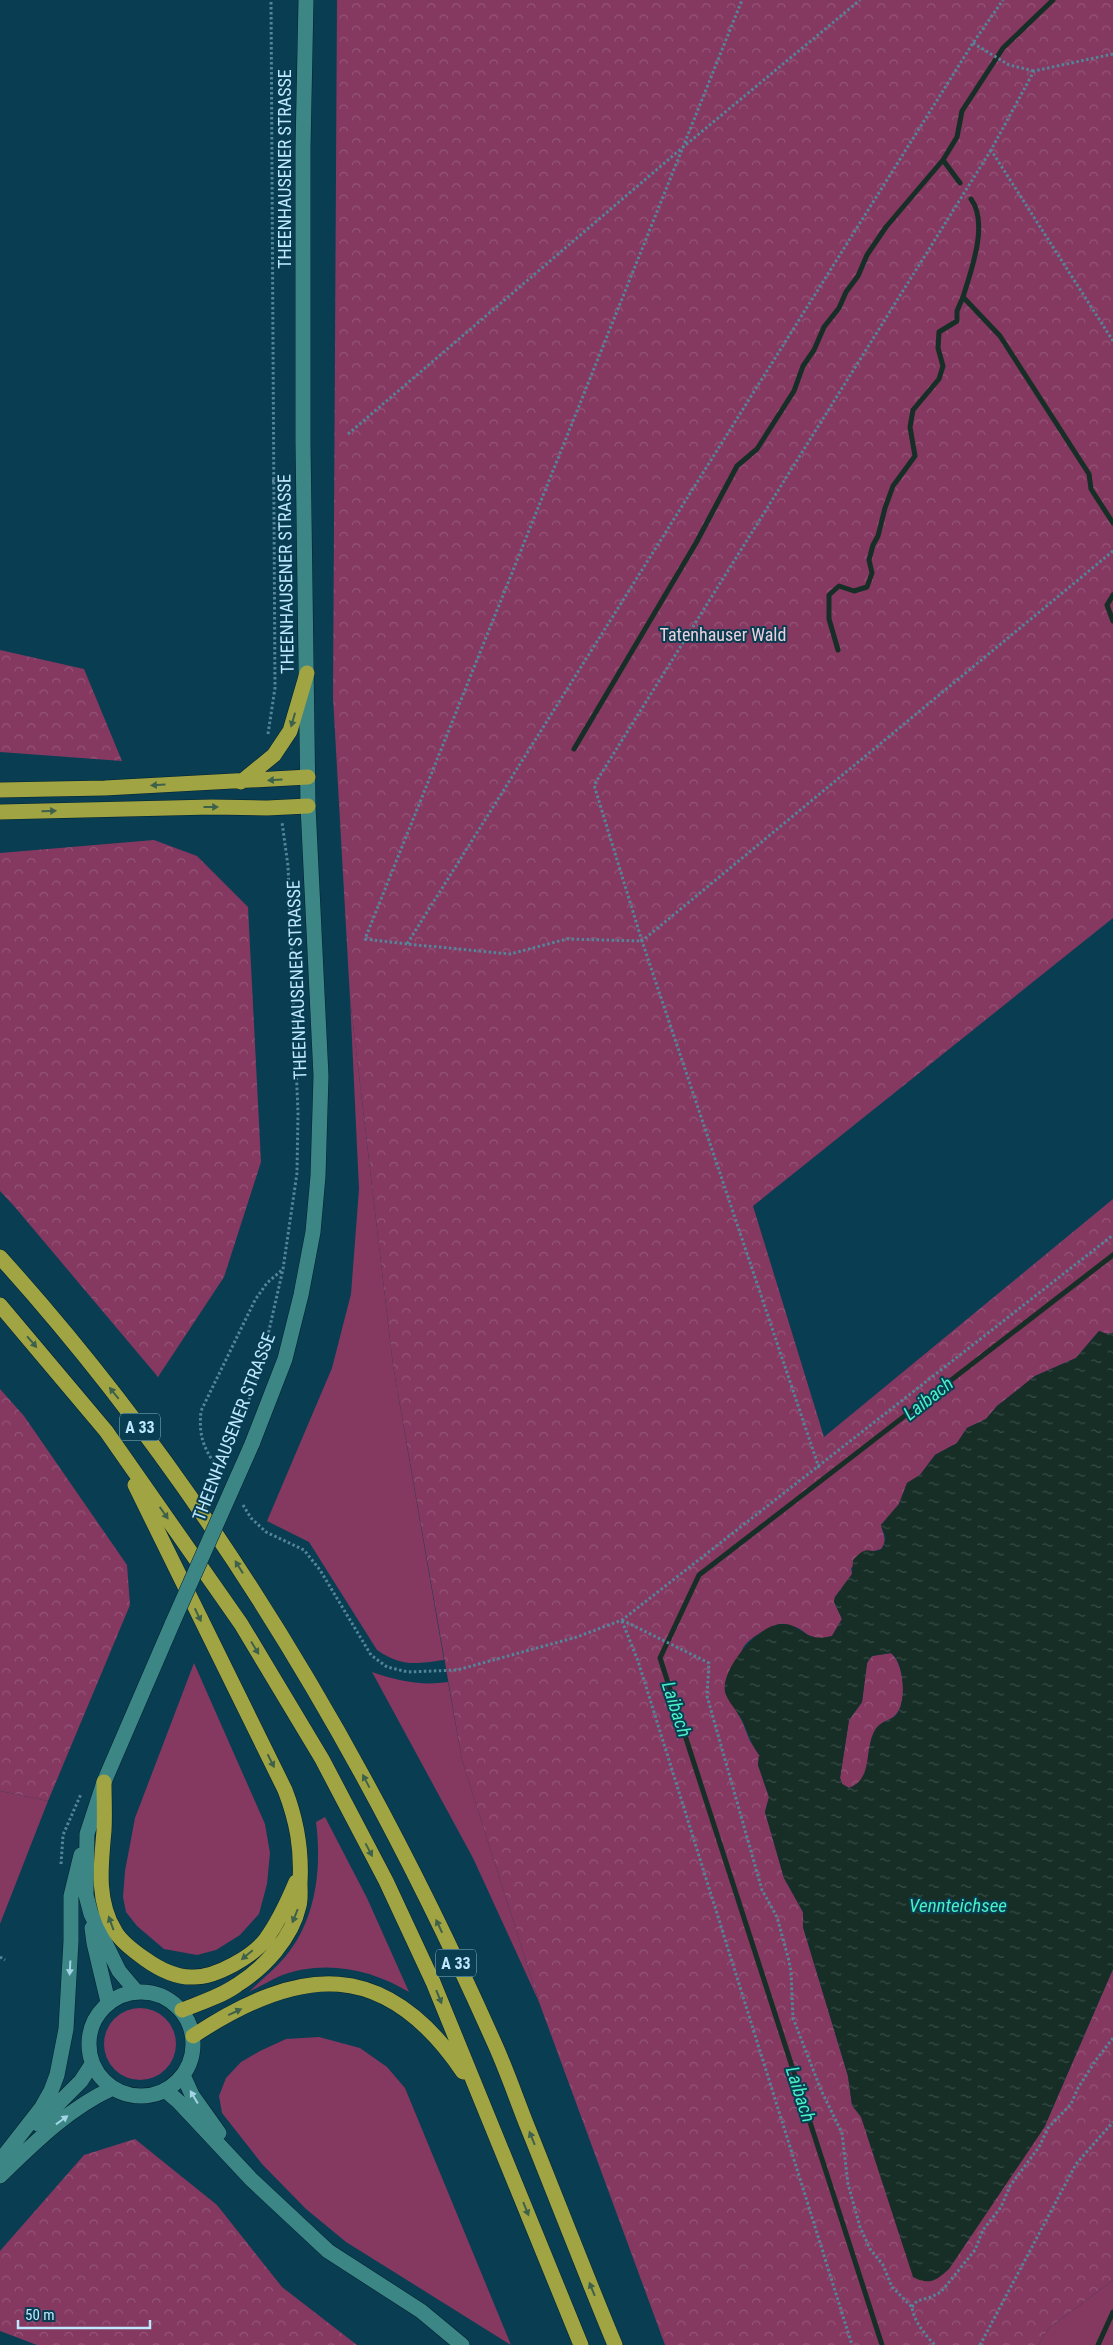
<svg xmlns="http://www.w3.org/2000/svg" width="1113" height="2345" font-family="'Roboto Condensed',sans-serif">
  <defs>
    <pattern id="forest-crowns" width="20" height="18" patternUnits="userSpaceOnUse" patternTransform="scale(1.25)"><rect width="20" height="18" fill="#853860"/><path d="M2 6a3 3 0 1 1 6 0M12 15a3 3 0 1 1 6 0" fill="none" stroke="#945578"/></pattern>
    <pattern id="water-ripples" width="26" height="14" patternUnits="userSpaceOnUse" patternTransform="scale(1.25)"><rect width="26" height="14" fill="#172e26"/><path d="M2 4q2-2 4 0t4 0M15 11q2-2 4 0t4 0" fill="none" stroke="#374c47"/></pattern>
  </defs>
  <rect width="100%" height="100%" fill="#083d52"/>
  <path fill="#853860" d="M 350,998 L 393,1365 L 444,1660 C 415,1664 402,1667 377,1650 L 309,1542 L 267,1521 L 332,1368 L 351,1294 L 359,1189 Z
    M 194,1663 L 265,1824 L 270,1853 L 267,1884 L 259,1914 L 240,1935 L 216,1950 L 197,1955 L 164,1949 L 137,1926 L 126,1912 L 123,1897 L 125,1871 L 135,1818 Z
    M 372,1672 C 398,1681 421,1686 448,1682 L 462,1760 L 539,2002 L 473,1858 Z
    M 0,1791 L 48,1801 L 0,1924 Z
    M 325,1817 L 367,1898 L 409,1992 C 371,1969 323,1959 280,1976 C 269,1981 259,1987 249,1992 C 261,1980 274,1970 285,1957 C 316,1920 322,1869 316,1822 Z
    M104 2044a36 36 0 1 1 72 0a36 36 0 1 1-72 0Z
    M 319,2037 L 360,2048 L 387,2067 L 405,2088 L 511,2345 L 346,2242 L 306,2209 L 262,2164 L 222,2113 L 219,2096 L 226,2078 L 241,2062 L 260,2051 L 286,2039 Z
    M 1113,2280 L 1113,2345 L 1038,2345 L 1048,2329 Z"/>
  <path fill="url(#forest-crowns)" d="M 337,0 L 1113,0 L 1113,918 L 753,1206 L 824,1437 L 1113,1199 L 1113,1333 L 1107,1334 L 1099,1331 L 1076,1358 L 1035,1376 L 997,1406 L 986,1419 L 967,1428 L 957,1443 L 935,1455 L 920,1475 L 907,1483 L 899,1504 L 881,1525 C 883,1535 888,1540 881,1549 L 874,1551 L 851,1568 L 852,1574 L 835,1597 L 834,1602 L 842,1619 L 832,1636 C 806,1643 812,1633 793,1626 C 779,1621 750,1635 743,1648 C 736,1662 731,1677 725,1692 L 742,1721 L 750,1741 L 759,1755 L 758,1765 L 769,1797 L 765,1812 L 784,1878 L 803,1912 L 803,1927 L 848,2076 L 852,2105 L 861,2117 L 1044,2128 L 1113,1969 L 1113,2280 L 1048,2329 L 1038,2345 L 665,2345 L 539,2002 L 462,1760 L 393,1365 L 350,998 L 333,697 Z
    M 0,650 L 84,669 L 122,761 L 0,752 Z
    M 154,840 L 197,856 L 248,907 L 261,1162 L 224,1277 L 158,1377 L 14,1206 L 0,1191 L 0,853 Z
    M 0,1389 L 24,1416 L 127,1565 L 130,1605 L 48,1801 L 0,1791 Z
    M 891,1653 C 904,1663 907,1700 897,1713 C 891,1722 881,1719 874,1732 C 864,1753 875,1778 849,1788 L 842,1784 L 840,1778 L 849,1720 L 862,1702 L 867,1663 L 872,1656 Z
    M 135,2139 L 217,2205 L 282,2287 L 357,2345 L 37,2345 L 0,2331 L 0,2251 L 84,2155 Z"/>
  <path fill="url(#water-ripples)" fill-rule="evenodd" d="M 1099,1331 L 1107,1334 L 1113,1333 L 1113,1969 L 1044,2128 L 949,2269 C 937,2280 929,2286 913,2277 L 861,2117 L 852,2105 L 848,2076 L 803,1927 L 803,1912 L 784,1878 L 765,1812 L 769,1797 L 758,1765 L 759,1755 C 750,1742 748,1731 741,1718 C 736,1710 727,1700 725,1692 C 721,1669 757,1627 779,1624 C 802,1622 803,1644 832,1636 L 842,1619 L 834,1602 L 835,1597 L 852,1574 L 853,1560 C 870,1542 868,1556 882,1549 L 886,1538 L 881,1525 L 899,1504 L 907,1483 L 920,1475 L 935,1455 L 957,1443 L 967,1428 L 986,1419 L 997,1406 L 1035,1376 L 1076,1358 ZM 891,1653 C 904,1663 907,1700 897,1714 C 891,1722 881,1719 874,1732 C 864,1752 873,1779 849,1788 L 842,1784 L 840,1778 L 849,1720 L 862,1702 L 867,1663 L 872,1656 Z"/>
  <g fill="none" stroke-linecap="round" stroke-linejoin="round">
    <path stroke="#172e26" stroke-width="5" d="M 960,183 L 943,160 L 957,137 L 962,111 L 1003,48 L 1053,0
      M 971,199 C 989,223 971,271 963,297 L 1000,336 L 1089,474 L 1091,489 L 1113,523
      M 1113,595 L 1107,605 L 1113,621
      M 838,650 L 829,619 L 829,595 L 839,586 L 854,591 L 867,587 L 872,573 L 869,560 L 873,545 L 878,536 L 885,508 L 893,486 L 915,456 L 910,427 L 913,410 L 939,379 L 943,366 L 938,348 L 939,332 L 957,321 L 957,311 L 963,297
      M 574,749 L 696,543 L 737,466 L 757,449 L 794,391 L 803,366 L 814,350 L 824,327 L 839,308 L 846,292 L 858,276 L 867,255 L 886,227 L 943,160
      M 882,2345 L 660,1658 L 699,1575 L 1113,1255
      M 1098,2345 L 1113,2312"/>
    <g stroke="#05222f" stroke-width="16">
      <path id="secondary" d="M 252,1444 L 285,1359 L 301,1295 L 313,1232 L 318,1176 L 321,1076 L 308,806 L 303,443 L 303,148 L 306,0
        M 92,1928 L 94,1943 L 108,2002
        M 136,1991 L 119,1971 L 91,1914 L 86,1895 L 87,1834 L 104,1782 L 173,1622
        M89 2044a52 52 0 1 1 104 0a52 52 0 1 1-104 0Z
        M 183,2075 L 192,2095 L 219,2133
        M 165,2090 L 179,2102 L 252,2180 L 328,2251 L 421,2311 L 462,2345
        M 38,2124 L 81,2081 L 92,2064
        M 0,2161 L 42,2107 L 51,2091 L 57,2075 L 66,2029 L 71,1941 L 71,1896 L 81,1855
        M 0,2176 C 34,2143 69,2108 113,2088"/>
    </g>
    <g stroke="#05222f" stroke-width="16">
      <path id="highway" d="M 241,782 L 274,755 L 290,731 L 307,673
        M 0,790 L 105,788 L 308,777
        M 0,812 L 212,807 L 267,808 L 308,806
        M 0,1257 C 208,1487 367,1757 493,2040 C 506,2068 516,2098 528,2128 C 557,2200 585,2273 615,2345
        M 0,1305 L 106,1431 L 241,1624 L 322,1759 L 386,1881 L 433,1982 L 581,2345
        M 135,1485 L 285,1790 C 297,1821 302,1849 300,1883 C 300,1890 301,1899 299,1906 C 292,1938 264,1968 237,1985 C 220,1997 200,2003 182,2010
        M 104,1782 C 104,1798 105,1815 104,1831 C 101,1865 96,1900 115,1931 C 121,1942 135,1952 145,1959 C 159,1969 177,1978 194,1977 C 217,1977 253,1956 266,1939 C 279,1921 288,1901 296,1882
        M 193,2036 C 300,1965 385,1957 463,2072"/>
    </g>
    <path stroke="#54859a" stroke-width="3" stroke-dasharray="2.5 2.5" stroke-linecap="butt" d="M 973,43 L 1009,65 L 1034,71
      M 1113,54 L 1034,71 L 991,150 L 1113,341
      M 991,150 L 594,785 L 642,941 L 567,939 L 510,954 L 407,944 L 973,43 L 1003,0
      M 348,434 L 682,148 L 860,0
      M 272,481 L 288,481
      M 268,734 L 275,688 L 271,0
      M 407,944 L 365,939 L 742,0
      M 235,1437 L 260,1370 L 283,1269 L 297,1173 L 298,1113 L 288,866 L 282,822
      M 819,1468 L 642,941 L 1113,551
      M 222,1475 C 206,1451 198,1441 201,1411 L 255,1300 L 267,1283 L 283,1269
      M 243,1505 L 251,1518 L 266,1532 L 304,1550 L 320,1570 L 371,1655 L 387,1667 L 408,1672 L 457,1670 L 577,1637 L 622,1620 L 1113,1235
      M 622,1620 L 709,1663 L 707,1696 L 762,1890 L 777,1917 L 789,1961 L 791,1972 L 793,2018 L 821,2090 L 842,2133 L 848,2184 L 860,2227 L 870,2249 L 883,2265 L 892,2287 L 912,2307 C 913,2320 926,2336 935,2345
      M 622,1621 L 638,1661 L 852,2345
      M 61,1864 L 63,1835 L 81,1794
      M 0,1957 L 5,1960
      M 912,2307 L 917,2301 L 931,2297 L 941,2292 L 975,2250 L 983,2230 L 1001,2207 L 1010,2186 L 1039,2147 L 1048,2128 L 1071,2104 L 1078,2088 L 1096,2060 L 1113,2038
      M 980,2345 L 1076,2164 L 1113,2122"/>
    <use href="#secondary" stroke="#3c8785" stroke-width="15"/>
    <use href="#highway" stroke="#a1a442" stroke-width="15"/>
    <g stroke="#05222f" stroke-width="16" stroke-linecap="butt">
      <path id="secondary-bridge" d="M 173,1622 L 252,1444"/>
    </g>
    <path stroke="#54859a" stroke-width="3" stroke-dasharray="2.5 2.5" stroke-linecap="butt" d="M 224,1463 L 235,1437"/>
    <use href="#secondary-bridge" stroke="#3c8785" stroke-width="15"/>
  </g>
  <defs><path id="oneway-solid" d="M-6-.8H1V-3.2L6.5 0L1 3.2V.8H-6Z" transform="scale(1.25)"/></defs>
  <g fill="#3e614c">
    <use href="#oneway-solid" transform="translate(293 720) rotate(106)"/>
    <use href="#oneway-solid" transform="translate(275 780) rotate(177)"/>
    <use href="#oneway-solid" transform="translate(158 785) rotate(177)"/>
    <use href="#oneway-solid" transform="translate(211 807)"/>
    <use href="#oneway-solid" transform="translate(49 811) rotate(-1)"/>
    <use href="#oneway-solid" transform="translate(32 1342) rotate(49)"/>
    <use href="#oneway-solid" transform="translate(114 1393) rotate(-129)"/>
    <use href="#oneway-solid" transform="translate(164 1513) rotate(55)"/>
    <use href="#oneway-solid" transform="translate(239 1567) rotate(-122)"/>
    <use href="#oneway-solid" transform="translate(198 1615) rotate(65)"/>
    <use href="#oneway-solid" transform="translate(255 1648) rotate(59)"/>
    <use href="#oneway-solid" transform="translate(271 1761) rotate(63)"/>
    <use href="#oneway-solid" transform="translate(366 1781) rotate(-118)"/>
    <use href="#oneway-solid" transform="translate(369 1850) rotate(62)"/>
    <use href="#oneway-solid" transform="translate(295 1916) rotate(112)"/>
    <use href="#oneway-solid" transform="translate(111 1923) rotate(-110)"/>
    <use href="#oneway-solid" transform="translate(439 1926) rotate(-115)"/>
    <use href="#oneway-solid" transform="translate(247 1955) rotate(140)"/>
    <use href="#oneway-solid" transform="translate(439 1997) rotate(68)"/>
    <use href="#oneway-solid" transform="translate(235 2012) rotate(-25)"/>
    <use href="#oneway-solid" transform="translate(532 2138) rotate(-112)"/>
    <use href="#oneway-solid" transform="translate(526 2209) rotate(68)"/>
    <use href="#oneway-solid" transform="translate(592 2289) rotate(-112)"/>
  </g>
  <g fill="#a4d5e6">
    <use href="#oneway-solid" transform="translate(70 1968) rotate(93)"/>
    <use href="#oneway-solid" transform="translate(194 2097) rotate(-121)"/>
    <use href="#oneway-solid" transform="translate(62 2120) rotate(-36)"/>
  </g>
  <g text-anchor="middle" stroke-width="4" stroke-linejoin="round" paint-order="stroke">
    <g fill="#083d52" stroke="#87b5ca" stroke-width="1">
      <rect x="120" y="1413.5" width="40" height="27" rx="4"/>
      <rect x="436" y="1949.5" width="40" height="27" rx="4"/>
    </g>
    <g font-size="16" font-weight="bold" fill="#bee8fe">
      <text x="140" y="1433">A 33</text>
      <text x="456" y="1969">A 33</text>
    </g>
    <g font-size="18" fill="#bee8fe" stroke="#083d52">
      <text transform="translate(285 169) rotate(-90)" y="6">THEENHAUSENER STRASSE</text>
      <text transform="translate(286 574) rotate(-91)" y="6">THEENHAUSENER STRASSE</text>
      <text transform="translate(297 980) rotate(-92)" y="6">THEENHAUSENER STRASSE</text>
      <text transform="translate(234 1427) rotate(-69)" y="6">THEENHAUSENER STRASSE</text>
    </g>
    <g font-size="18" fill="#eed0dc" stroke="#083d52">
      <text x="723" y="641">Tatenhauser Wald</text>
    </g>
    <g font-size="19" font-style="italic" fill="#48f0c2" stroke="#083d52">
      <text transform="translate(928 1398) rotate(-38)" y="7">Laibach</text>
      <text transform="translate(677 1709) rotate(72)" y="7">Laibach</text>
      <text x="958" y="1912">Vennteichsee</text>
      <text transform="translate(801 2094) rotate(72)" y="7">Laibach</text>
    </g>
  </g>
  <path d="M18 2320v8h132v-8" fill="none" stroke="#bee8fe" stroke-width="2.5"/>
  <text x="25" y="2320" font-size="15" fill="#bee8fe" stroke="#083d52" stroke-width="4" paint-order="stroke">50 m</text>
</svg>
